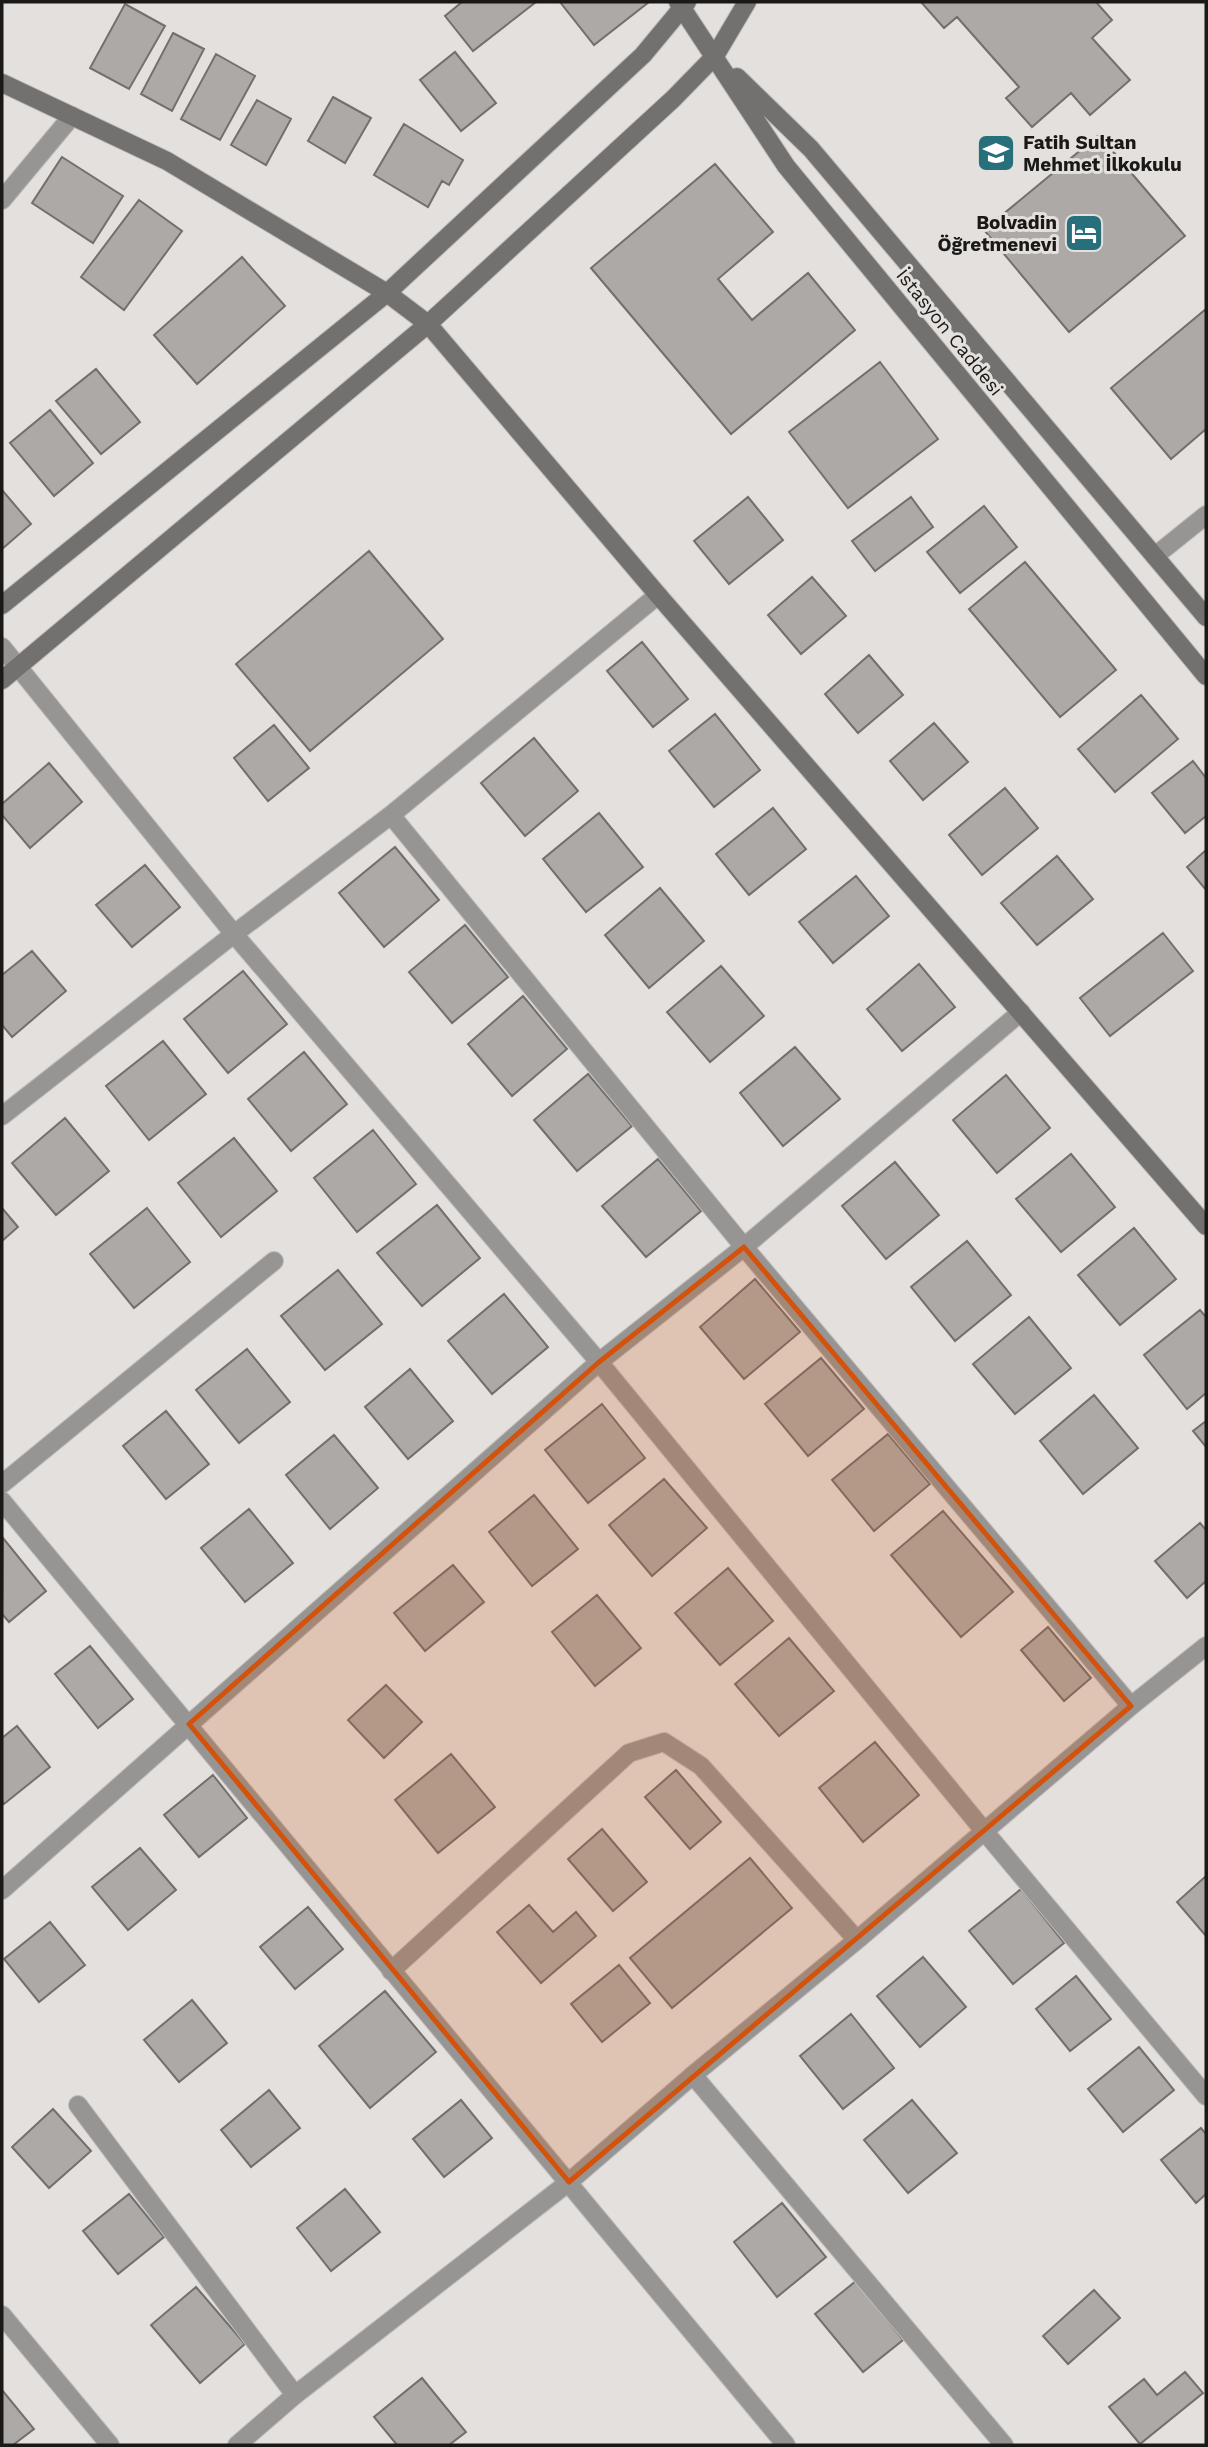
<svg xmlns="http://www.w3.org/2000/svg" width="1208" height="2447" font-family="'Work Sans',sans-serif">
  <rect width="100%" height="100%" fill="#e4e0dd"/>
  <path fill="#ada9a7" stroke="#736f6d" stroke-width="2" d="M 462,2 L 536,2 L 473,51 L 445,16 Z
    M 560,2 L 649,2 L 594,45 Z
    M 921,2 L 1096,2 L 1112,20 L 1092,38 L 1130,80 L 1090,115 L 1071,93 L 1032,127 L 1006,98 L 1019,87 L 957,17 L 944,28 Z
    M 125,4 L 165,26 L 129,89 L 90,68 Z
    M 173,33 L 204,49 L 172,111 L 141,94 Z
    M 455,52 L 496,103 L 461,131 L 420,80 Z
    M 216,54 L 255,76 L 220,140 L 181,119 Z
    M 333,97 L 371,118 L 345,163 L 308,141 Z
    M 257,100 L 291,119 L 266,165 L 231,145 Z
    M 404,124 L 463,160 L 449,185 L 442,181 L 428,207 L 374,175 Z
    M 1099,135 L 1185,236 L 1069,332 L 984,230 Z
    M 62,157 L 123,196 L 93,243 L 32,203 Z
    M 715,164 L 773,232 L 718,279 L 752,320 L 808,273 L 855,330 L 731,434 L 591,268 Z
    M 139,200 L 182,231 L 124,310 L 81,277 Z
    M 242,257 L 285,306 L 197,384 L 154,335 Z
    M 1206,309 L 1206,429 L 1171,459 L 1111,388 Z
    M 880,362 L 938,439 L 848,508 L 789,432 Z
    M 96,369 L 140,422 L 101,454 L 56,401 Z
    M 50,410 L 93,463 L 54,496 L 10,443 Z
    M 2,490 L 31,524 L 2,549 Z
    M 748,497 L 783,540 L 729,584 L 694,541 Z
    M 911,497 L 933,527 L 875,571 L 852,541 Z
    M 984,506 L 1017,547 L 960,593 L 927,552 Z
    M 369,551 L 443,639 L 310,751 L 236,664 Z
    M 1025,562 L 1116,670 L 1060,717 L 969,609 Z
    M 812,577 L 846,616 L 801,654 L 768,615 Z
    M 642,642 L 688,699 L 653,727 L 607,671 Z
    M 869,655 L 903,695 L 858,733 L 825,694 Z
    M 1141,695 L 1178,739 L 1115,792 L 1078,749 Z
    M 715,714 L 760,770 L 714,807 L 669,751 Z
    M 934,723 L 968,762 L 923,800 L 890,761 Z
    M 274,725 L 309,768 L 268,801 L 234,758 Z
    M 534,738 L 578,791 L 525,836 L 481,783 Z
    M 1193,761 L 1206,778 L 1206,816 L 1185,833 L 1152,793 Z
    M 49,763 L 82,802 L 30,848 L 2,815 L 2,804 Z
    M 1005,788 L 1038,828 L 982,875 L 949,835 Z
    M 773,808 L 806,849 L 749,895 L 716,854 Z
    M 599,813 L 643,867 L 586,912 L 543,859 Z
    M 395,847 L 439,900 L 384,947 L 339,893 Z
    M 1206,850 L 1206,890 L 1187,867 Z
    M 1057,856 L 1093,899 L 1037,945 L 1001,903 Z
    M 145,865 L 180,907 L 132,947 L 96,905 Z
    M 856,876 L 889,916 L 833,963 L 799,922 Z
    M 660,888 L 704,941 L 649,988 L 605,935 Z
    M 465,925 L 508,977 L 452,1023 L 409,972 Z
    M 1163,933 L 1193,971 L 1110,1036 L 1080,998 Z
    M 32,951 L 66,991 L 12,1037 L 2,1025 L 2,975 Z
    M 919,964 L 955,1007 L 902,1051 L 867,1009 Z
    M 721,966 L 764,1016 L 710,1062 L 667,1012 Z
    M 243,971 L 287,1024 L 228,1073 L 184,1019 Z
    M 523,996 L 567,1049 L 512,1096 L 468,1044 Z
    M 163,1041 L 206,1094 L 149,1140 L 106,1086 Z
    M 795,1047 L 840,1099 L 783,1146 L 740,1093 Z
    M 304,1052 L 347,1104 L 291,1151 L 248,1099 Z
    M 588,1074 L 632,1126 L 577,1171 L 534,1120 Z
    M 1006,1075 L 1050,1128 L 997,1173 L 953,1120 Z
    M 65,1118 L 109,1171 L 56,1215 L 12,1163 Z
    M 373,1130 L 416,1184 L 357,1232 L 314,1178 Z
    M 234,1138 L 277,1191 L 221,1237 L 178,1183 Z
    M 1071,1154 L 1115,1207 L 1061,1252 L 1016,1199 Z
    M 658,1159 L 701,1211 L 646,1257 L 602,1206 Z
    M 895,1162 L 939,1215 L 886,1259 L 842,1206 Z
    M 437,1205 L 480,1258 L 422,1306 L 377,1253 Z
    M 2,1208 L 18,1227 L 2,1241 Z
    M 147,1208 L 190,1262 L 134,1308 L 90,1254 Z
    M 1134,1228 L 1176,1279 L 1120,1325 L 1078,1275 Z
    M 967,1241 L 1011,1295 L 955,1341 L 911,1287 Z
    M 338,1270 L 382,1324 L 325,1370 L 281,1316 Z
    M 755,1279 L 800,1332 L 744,1379 L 700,1327 Z
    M 504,1294 L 548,1347 L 492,1394 L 448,1341 Z
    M 1200,1310 L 1206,1317 L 1206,1393 L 1187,1409 L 1144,1355 Z
    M 1029,1317 L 1071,1368 L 1015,1414 L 973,1364 Z
    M 247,1349 L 290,1402 L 239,1443 L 196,1390 Z
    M 821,1358 L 864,1409 L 808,1456 L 765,1404 Z
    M 410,1369 L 453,1421 L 408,1459 L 365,1407 Z
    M 1094,1395 L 1138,1448 L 1083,1494 L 1040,1441 Z
    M 602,1404 L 645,1458 L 588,1503 L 545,1450 Z
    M 166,1411 L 209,1464 L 166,1499 L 123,1446 Z
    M 1206,1421 L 1206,1447 L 1193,1431 Z
    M 888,1434 L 930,1484 L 874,1531 L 832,1480 Z
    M 334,1435 L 378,1488 L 330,1529 L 286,1475 Z
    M 664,1479 L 707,1528 L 652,1576 L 609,1525 Z
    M 534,1495 L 578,1549 L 532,1586 L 489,1532 Z
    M 249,1509 L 293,1563 L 245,1602 L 201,1548 Z
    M 943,1511 L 1013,1592 L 961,1637 L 891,1555 Z
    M 1200,1523 L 1206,1530 L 1206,1581 L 1187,1598 L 1155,1561 Z
    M 3,1538 L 46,1591 L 9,1622 L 2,1614 Z
    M 453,1565 L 484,1602 L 425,1651 L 394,1613 Z
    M 728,1568 L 773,1621 L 720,1665 L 675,1613 Z
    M 597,1595 L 641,1648 L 595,1686 L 552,1632 Z
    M 1048,1627 L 1091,1678 L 1064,1701 L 1021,1650 Z
    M 789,1638 L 834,1691 L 779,1736 L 735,1684 Z
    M 90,1646 L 133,1699 L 98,1728 L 55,1674 Z
    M 386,1685 L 422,1722 L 384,1758 L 348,1720 Z
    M 17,1726 L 50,1767 L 4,1804 L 2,1800 L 2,1738 Z
    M 875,1742 L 919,1795 L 863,1842 L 819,1788 Z
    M 451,1754 L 495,1807 L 438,1853 L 395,1800 Z
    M 676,1770 L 721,1822 L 690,1849 L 645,1797 Z
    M 213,1775 L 247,1818 L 199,1857 L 164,1815 Z
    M 602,1829 L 647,1882 L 613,1911 L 568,1859 Z
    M 140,1848 L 176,1890 L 128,1930 L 92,1887 Z
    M 750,1858 L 792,1908 L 672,2008 L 630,1958 Z
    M 1206,1876 L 1206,1936 L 1177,1902 Z
    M 1021,1889 L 1064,1943 L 1013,1984 L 969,1931 Z
    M 529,1905 L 553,1932 L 576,1912 L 596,1936 L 541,1983 L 497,1932 Z
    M 308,1907 L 343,1949 L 295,1989 L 260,1947 Z
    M 50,1922 L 85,1965 L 39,2002 L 4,1959 Z
    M 923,1957 L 966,2007 L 920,2047 L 877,1996 Z
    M 619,1965 L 650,2003 L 602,2042 L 571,2004 Z
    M 1076,1976 L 1111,2019 L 1070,2051 L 1036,2009 Z
    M 385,1991 L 436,2052 L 370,2108 L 319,2046 Z
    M 192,2000 L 227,2043 L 179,2082 L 144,2040 Z
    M 851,2014 L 894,2068 L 843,2109 L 800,2056 Z
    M 1139,2047 L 1174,2090 L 1123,2132 L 1088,2089 Z
    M 269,2090 L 300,2128 L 251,2167 L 221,2130 Z
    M 461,2100 L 492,2138 L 444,2177 L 413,2139 Z
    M 912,2100 L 957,2153 L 908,2193 L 864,2140 Z
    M 53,2109 L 91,2151 L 49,2188 L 12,2147 Z
    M 1201,2128 L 1206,2134 L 1206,2194 L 1196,2203 L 1161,2160 Z
    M 345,2189 L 380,2232 L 331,2271 L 297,2228 Z
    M 129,2194 L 164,2237 L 118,2274 L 83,2231 Z
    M 782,2203 L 826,2257 L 777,2297 L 734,2242 Z
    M 856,2281 L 903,2340 L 863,2372 L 815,2314 Z
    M 196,2287 L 245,2344 L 200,2383 L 151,2325 Z
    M 1094,2290 L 1120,2318 L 1068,2364 L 1043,2336 Z
    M 1185,2372 L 1203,2393 L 1140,2444 L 1109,2407 L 1144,2379 L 1157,2395 Z
    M 422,2378 L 466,2432 L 449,2445 L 397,2445 L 374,2417 Z
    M 2,2390 L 34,2429 L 13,2445 L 2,2445 Z"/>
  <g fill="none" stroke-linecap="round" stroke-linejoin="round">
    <g stroke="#c0bcb9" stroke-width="20">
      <path id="street" d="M 2,200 L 72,116
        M 1155,556 L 1206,515
        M 2,647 L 234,934 L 599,1362 L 985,1832 L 1206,2096
        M 391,815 L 744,1247 L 1131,1706
        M 2,1116 L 234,934 L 391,815 L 658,595
        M 2,1484 L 274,1261
        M 2,1501 L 786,2445
        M 2,1890 L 599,1362 L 744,1247 L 1021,1012
        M 391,1971 L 629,1753 L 664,1742 L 701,1766 L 857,1940
        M 693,2075 L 1004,2445
        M 78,2105 L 295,2395
        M 2,2315 L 110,2445
        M 237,2445 L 295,2395 L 569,2182 L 693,2075 L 857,1940 L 1131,1706 L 1206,1646"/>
    </g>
    <g stroke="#c0bcb9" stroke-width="20">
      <path id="secondary" d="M 678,2 L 786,166 L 1206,676
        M 737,77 L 811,149 L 1206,617
        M 2,83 L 167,161 L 387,293 L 428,324 L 658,595 L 1206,1226
        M 2,605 L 387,293 L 643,55 L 687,2
        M 2,680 L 428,324 L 673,99 L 715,56 L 747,2"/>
    </g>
    <use href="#street" stroke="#979594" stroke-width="18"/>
    <use href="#secondary" stroke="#73716f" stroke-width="18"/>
  </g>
  <path fill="#d3530d" fill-opacity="0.2" stroke="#d3530d" stroke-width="5" stroke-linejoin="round" d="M 744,1247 L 1131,1706 L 569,2182 L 189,1724 L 599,1362 Z"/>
  <defs>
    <g id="school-square" transform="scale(2.0125)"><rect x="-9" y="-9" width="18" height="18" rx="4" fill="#276f7a" stroke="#e4e0dd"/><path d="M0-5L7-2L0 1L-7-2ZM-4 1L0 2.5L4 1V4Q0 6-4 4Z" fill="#fff"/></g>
    <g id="hotel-square" transform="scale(2.0125)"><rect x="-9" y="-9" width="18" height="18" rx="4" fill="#276f7a" stroke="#e4e0dd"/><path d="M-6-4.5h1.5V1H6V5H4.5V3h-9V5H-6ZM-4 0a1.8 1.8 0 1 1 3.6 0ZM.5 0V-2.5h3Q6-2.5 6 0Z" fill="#fff"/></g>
  </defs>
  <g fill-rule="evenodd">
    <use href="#school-square" x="996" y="153"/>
    <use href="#hotel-square" x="1084" y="233"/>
  </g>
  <g text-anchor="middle" stroke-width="6" stroke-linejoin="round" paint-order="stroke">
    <g font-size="19" font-weight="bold" fill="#1a1917" stroke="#e4e0dd" text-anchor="start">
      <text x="1023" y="149">Fatih Sultan<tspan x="1023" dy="22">Mehmet İlkokulu</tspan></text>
      <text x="1057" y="229" text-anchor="end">Bolvadin<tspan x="1057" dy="22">Öğretmenevi</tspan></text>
    </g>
    <g font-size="19" fill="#1a1917" stroke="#e4e0dd">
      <text transform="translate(950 332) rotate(51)" y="7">İstasyon Caddesi</text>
    </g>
  </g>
  <rect width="1208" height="2447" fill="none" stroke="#1a1917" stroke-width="7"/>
</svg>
